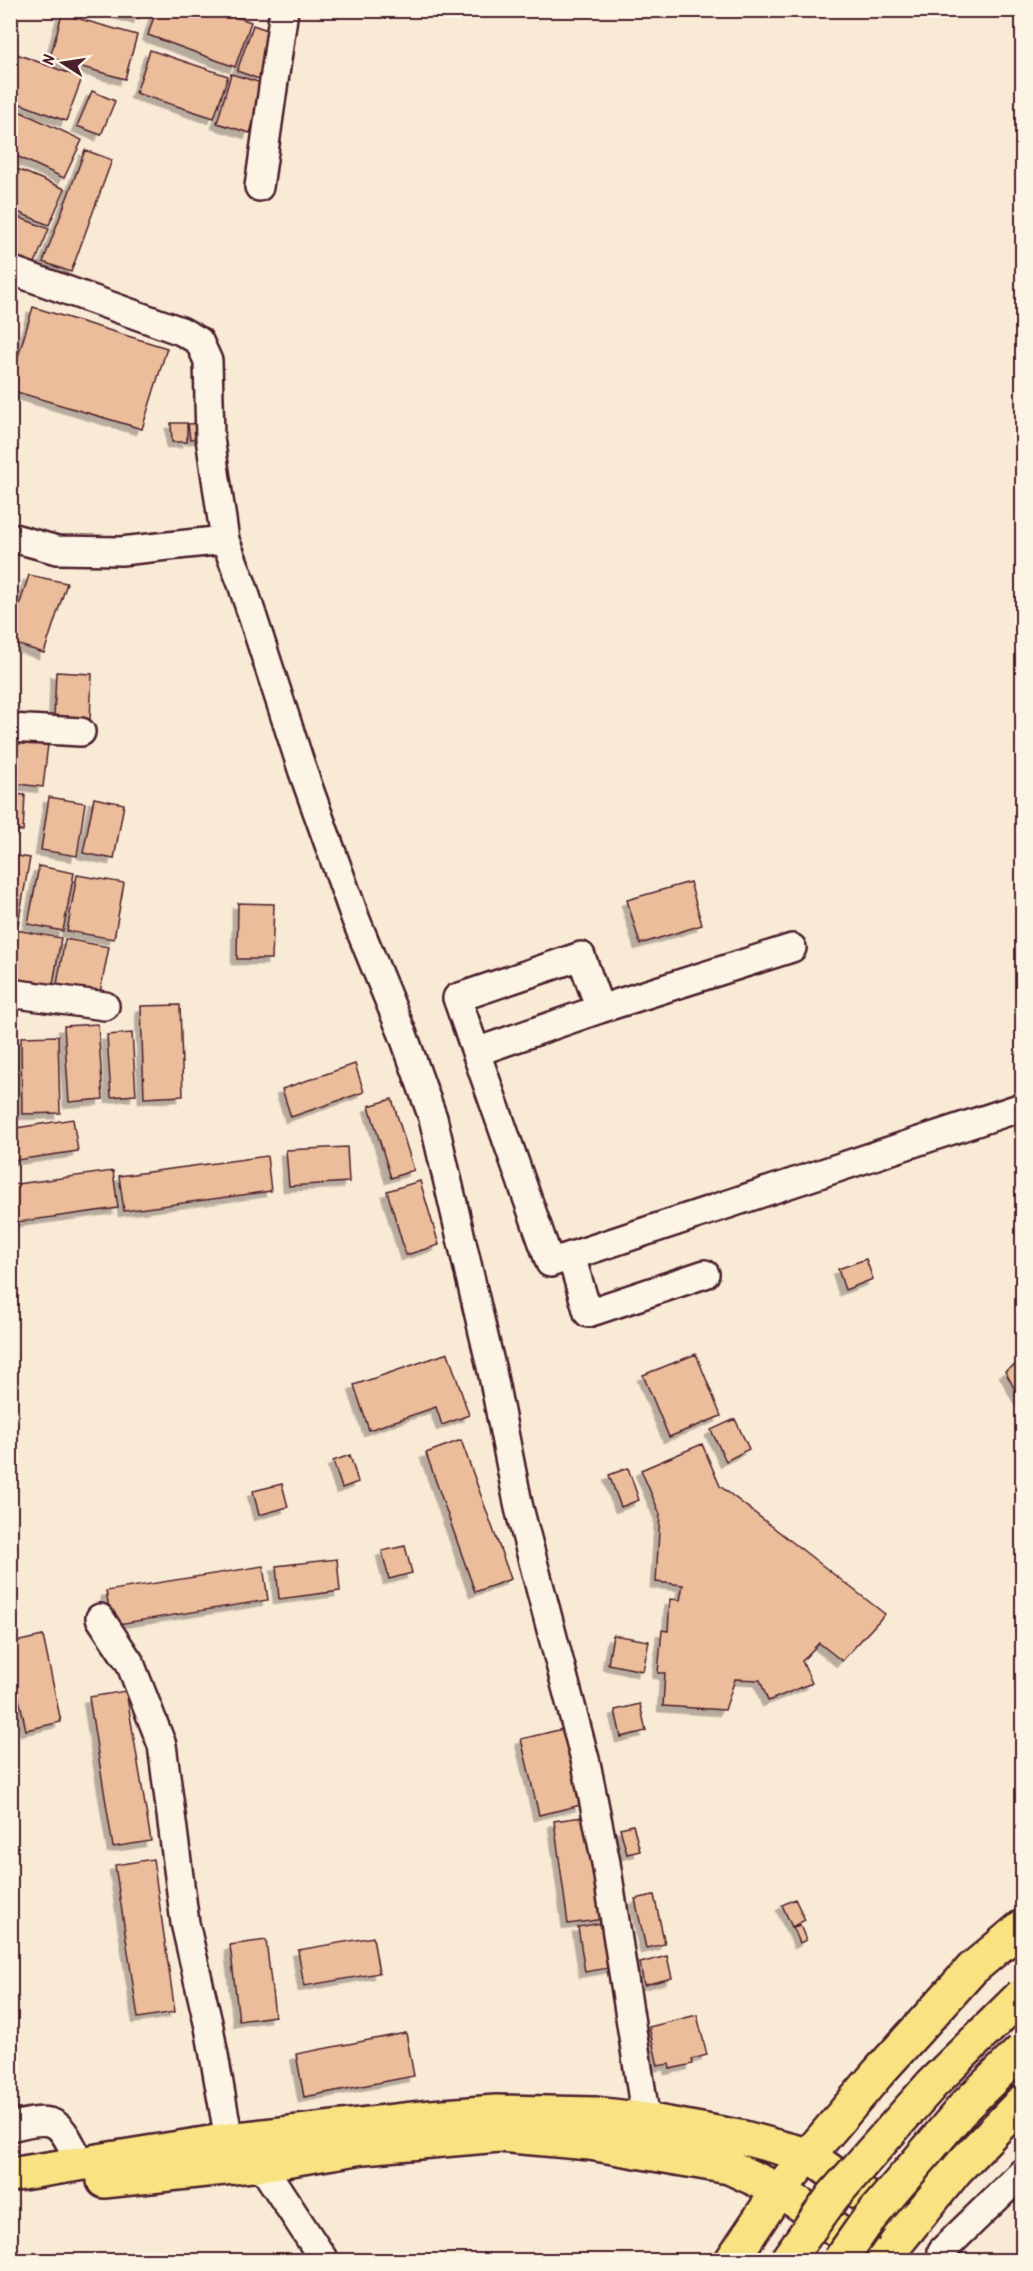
<svg xmlns="http://www.w3.org/2000/svg" width="1033" height="2271" font-family="Kalam,sans-serif">
  <defs>
    <filter id="shadow"><feDropShadow dx="-5.5" dy="5.5" stdDeviation="0" flood-color="#0004"/></filter>
  </defs>
  <rect width="100%" height="100%" fill="#f9ead6"/>
  <filter id="ink" filterUnits="userSpaceOnUse"><feTurbulence type="fractalNoise" baseFrequency=".0167" numOctaves="2"/><feDisplacementMap in="SourceGraphic" scale="12" xChannelSelector="R" yChannelSelector="G"/><feConvolveMatrix kernelMatrix="1 2 1 2 8 2 1 2 1" color-interpolation-filters="sRGB"/></filter>
  <g filter="url(#ink)">
    <path fill="#ebbd9b" stroke="#4a1f2b" stroke-width="1.5" filter="url(#shadow)" d="M 108,10 L 141,10 L 139,18 Z
      M 156,10 L 217,10 L 251,22 L 235,67 L 148,35 Z
      M 62,14 L 137,35 L 125,79 L 50,58 Z
      M 253,25 L 276,33 L 259,79 L 237,71 Z
      M 150,50 L 228,76 L 214,118 L 136,93 Z
      M 14,53 L 82,78 L 66,121 L 10,100 L 10,63 Z
      M 231,74 L 265,84 L 250,133 L 217,123 Z
      M 92,91 L 115,101 L 101,135 L 77,126 Z
      M 10,107 L 82,140 L 64,178 L 10,153 Z
      M 85,150 L 112,160 L 71,272 L 43,262 Z
      M 10,166 L 65,189 L 49,225 L 10,209 Z
      M 10,214 L 49,229 L 35,263 L 10,254 Z
      M 33,307 L 167,348 L 142,429 L 10,390 L 10,383 Z
      M 171,423 L 187,423 L 187,442 L 172,442 Z
      M 203,423 L 204,437 L 190,439 L 188,424 Z
      M 29,575 L 67,583 L 44,653 L 10,642 L 10,634 Z
      M 56,672 L 92,674 L 90,720 L 54,718 Z
      M 13,740 L 48,744 L 43,787 L 10,783 Z
      M 10,794 L 25,795 L 23,831 L 10,830 Z
      M 49,797 L 85,803 L 77,856 L 41,850 Z
      M 94,798 L 124,804 L 114,859 L 83,853 Z
      M 10,855 L 30,858 L 18,924 L 10,922 Z
      M 39,866 L 74,873 L 63,931 L 28,924 Z
      M 77,875 L 124,883 L 114,939 L 67,931 Z
      M 690,882 L 702,925 L 640,944 L 627,900 Z
      M 238,903 L 274,904 L 272,959 L 237,959 Z
      M 10,929 L 61,938 L 52,990 L 10,982 Z
      M 65,939 L 109,947 L 99,998 L 56,990 Z
      M 180,1005 L 183,1096 L 144,1098 L 141,1006 Z
      M 98,1024 L 103,1099 L 69,1102 L 64,1026 Z
      M 132,1033 L 136,1095 L 111,1097 L 107,1035 Z
      M 58,1036 L 60,1113 L 22,1114 L 21,1037 Z
      M 355,1064 L 364,1092 L 291,1117 L 282,1089 Z
      M 10,1085 L 15,1112 L 10,1113 Z
      M 392,1099 L 414,1170 L 391,1178 L 369,1106 Z
      M 73,1119 L 78,1151 L 10,1161 L 10,1129 Z
      M 347,1147 L 349,1182 L 289,1186 L 286,1150 Z
      M 267,1156 L 271,1191 L 124,1211 L 119,1176 Z
      M 113,1171 L 118,1208 L 10,1223 L 10,1185 Z
      M 420,1181 L 439,1245 L 406,1255 L 387,1191 Z
      M 866,1259 L 873,1279 L 845,1290 L 838,1269 Z
      M 448,1353 L 469,1415 L 442,1425 L 436,1407 L 369,1430 L 354,1385 Z
      M 696,1354 L 721,1416 L 669,1437 L 643,1375 Z
      M 1022,1361 L 1022,1400 L 1021,1401 L 1005,1371 Z
      M 735,1419 L 749,1449 L 726,1461 L 711,1430 Z
      M 461,1440 L 511,1579 L 475,1592 L 426,1453 Z
      M 702,1444 L 720,1486 L 885,1614 L 842,1661 L 819,1643 L 802,1661 L 812,1683 L 768,1701 L 760,1680 L 735,1679 L 725,1710 L 663,1706 L 665,1673 L 658,1673 L 662,1630 L 668,1631 L 670,1599 L 680,1600 L 683,1585 L 656,1582 L 660,1514 L 641,1470 Z
      M 350,1455 L 358,1482 L 342,1488 L 333,1461 Z
      M 628,1468 L 639,1500 L 621,1507 L 609,1475 Z
      M 282,1484 L 288,1507 L 259,1515 L 253,1491 Z
      M 405,1546 L 412,1573 L 389,1579 L 382,1551 Z
      M 337,1559 L 340,1591 L 279,1599 L 276,1566 Z
      M 263,1566 L 268,1600 L 112,1625 L 106,1591 Z
      M 613,1635 L 649,1641 L 643,1671 L 608,1664 Z
      M 43,1636 L 61,1722 L 26,1730 L 10,1657 L 10,1643 Z
      M 126,1691 L 151,1841 L 113,1847 L 89,1697 Z
      M 640,1704 L 646,1731 L 621,1737 L 615,1710 Z
      M 563,1729 L 581,1805 L 539,1815 L 521,1739 Z
      M 589,1816 L 604,1919 L 568,1924 L 554,1821 Z
      M 633,1825 L 640,1851 L 627,1854 L 620,1828 Z
      M 153,1859 L 175,2012 L 138,2018 L 115,1865 Z
      M 654,1895 L 665,1944 L 646,1948 L 635,1899 Z
      M 795,1899 L 805,1920 L 792,1927 L 782,1905 Z
      M 607,1922 L 615,1967 L 585,1972 L 578,1927 Z
      M 800,1925 L 806,1940 L 800,1943 L 793,1927 Z
      M 373,1937 L 379,1973 L 304,1986 L 298,1950 Z
      M 266,1940 L 275,2016 L 239,2021 L 230,1945 Z
      M 667,1956 L 672,1978 L 644,1985 L 640,1963 Z
      M 697,2015 L 707,2055 L 692,2059 L 693,2064 L 670,2069 L 669,2064 L 658,2066 L 649,2027 Z
      M 406,2033 L 414,2076 L 304,2097 L 296,2054 Z"/>
    <g fill="none" stroke-linecap="round" stroke-linejoin="round">
      <g stroke="#4a1f2b" stroke-width="32">
        <path id="minor" d="M 259,187 L 284,10
          M 10,270 L 181,331 L 199,341 L 208,361 L 210,438 L 225,540 L 242,584 L 303,772 L 356,920 L 404,1037 L 433,1118 L 492,1371 L 519,1508 L 586,1763 L 606,1863 L 646,2120
          M 10,537 L 57,550 L 121,551 L 225,540
          M 10,728 L 81,732
          M 10,993 L 105,1006
          M 600,1009 L 792,948
          M 476,1052 L 600,1009 L 581,956 L 457,998 L 550,1263 L 1022,1107
          M 571,1256 L 588,1313 L 705,1274
          M 100,1618 L 130,1663 L 162,1745 L 185,1923 L 209,2027 L 229,2140
          M 10,2127 C 60,2114 59,2122 81,2164
          M 261,2164 L 324,2260
          M 942,2251 L 1022,2173"/>
      </g>
      <g stroke="#4a1f2b" stroke-width="38">
        <path id="major" d="M 10,2175 L 229,2140 L 431,2117 L 496,2112 L 596,2114 L 646,2120 L 744,2138 L 808,2155 L 909,2228
          M 104,2181 L 261,2164 L 363,2147 L 499,2135 L 590,2143 L 729,2167 L 779,2190 L 825,2221 L 876,2260
          M 895,2245 L 956,2170 L 1022,2102
          M 732,2260 L 779,2190 L 878,2073 L 972,1969 L 1022,1927"/>
      </g>
      <use href="#minor" stroke="#fcf5e5" stroke-width="27"/>
      <use href="#major" stroke="#f8e281" stroke-width="33"/>
      <g stroke="#4a1f2b" stroke-width="38" stroke-linecap="butt">
        <path id="highway-bridge" d="M 787,2260 L 833,2196 L 932,2084 L 1022,1995
          M 840,2260 L 868,2220 L 965,2106 L 1022,2050"/>
      </g>
      <use href="#highway-bridge" stroke="#f8e281" stroke-width="33"/>
    </g>
  </g>
  <rect width="1033" height="2271" fill="none" stroke="#fcf5e5" stroke-width="36"/>
  <rect x="18" y="18" width="997" height="2235" fill="none" stroke="#4a1f2b" stroke-width="2" filter="url(#ink)"/>
  <g transform="translate(63 63) rotate(282)" stroke="#fcf5e5" stroke-width="4.5" paint-order="stroke">
  <path d="M0-4.5L10 22L0 15L-10 22Z" fill="#4a1f2b"/>
  <text y="-9" font-size="16" font-weight="bold" text-anchor="middle" fill="#4a1f2b">N</text>
  </g>
</svg>
